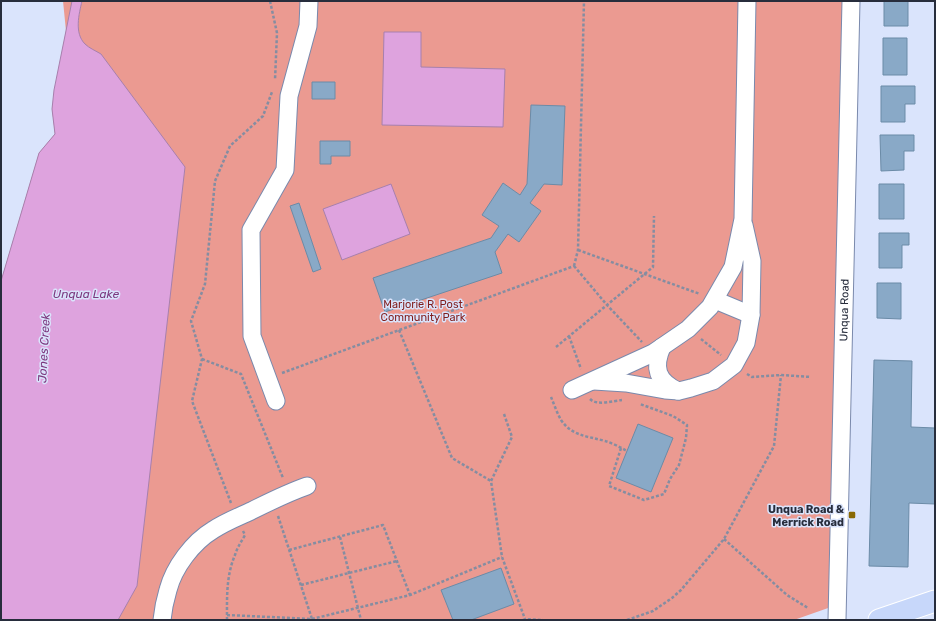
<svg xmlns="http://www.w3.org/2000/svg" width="936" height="621" font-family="Rubik,sans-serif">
  <rect width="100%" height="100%" fill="#dae4fc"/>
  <path fill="#eb9a91" d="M 63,1 L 844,1 L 831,607 L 794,620 L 1,620 L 1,281 L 39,153 L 55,134 L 52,109 L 66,31 Z"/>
  <path fill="#dea3de" stroke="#a780ad" d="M 72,1 L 82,1 C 79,14 74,33 85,44 C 89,48 96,51 101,54 L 185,167 L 137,586 L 118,620 L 1,620 L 1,281 L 39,153 L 55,134 L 52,109 L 54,90 Z
    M 384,32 L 421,32 L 421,67 L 505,69 L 503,127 L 382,125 Z
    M 391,184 L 410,234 L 342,260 L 323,209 Z"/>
  <path fill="#89a9c7" stroke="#6b8ba7" d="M 884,1 L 908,1 L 908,26 L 884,26 Z
    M 883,38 L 907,38 L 907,75 L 883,75 Z
    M 312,82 L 335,82 L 335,99 L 312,99 Z
    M 881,86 L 915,86 L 915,104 L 905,104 L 905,122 L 881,122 Z
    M 531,105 L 565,106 L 562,185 L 544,184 L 530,203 L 541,211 L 519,242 L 508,234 L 495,252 L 502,273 L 385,312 L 373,278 L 491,238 L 499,226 L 482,215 L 503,183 L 520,195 L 527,184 Z
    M 880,135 L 914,135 L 914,151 L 904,151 L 904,170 L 881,171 Z
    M 320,141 L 350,141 L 350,156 L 331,156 L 331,164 L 320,164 Z
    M 879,184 L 904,184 L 904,219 L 879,219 Z
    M 299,203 L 321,269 L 313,272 L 290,206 Z
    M 879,233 L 909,233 L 909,245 L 902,245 L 902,268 L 879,268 Z
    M 877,283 L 901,283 L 901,319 L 877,318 Z
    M 874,360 L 912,361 L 911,427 L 935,428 L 935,504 L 909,503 L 908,567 L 869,566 Z
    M 638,424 L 673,438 L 651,492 L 616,478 Z
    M 501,568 L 514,604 L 471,620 L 453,620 L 441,590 Z"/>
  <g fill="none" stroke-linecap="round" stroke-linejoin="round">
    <g stroke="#7a89ac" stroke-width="19">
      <g id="minor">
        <path d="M 715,300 L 751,315"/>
        <path d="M 662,347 C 653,368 657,381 678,391"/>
        <path d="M 594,381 L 626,383 L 665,390 L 679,391 L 691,388 L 713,381 L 734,365 L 746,343 L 751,315 L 752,261 L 744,225"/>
        <path d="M 572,390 L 653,353 L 688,329 L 710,307 L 733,267 L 743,219 L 747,1"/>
        <path d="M 276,401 L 252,336 L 251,230 L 285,170 L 289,96 L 308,26 L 309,1"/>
        <path d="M 162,620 C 163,610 165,600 168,590 C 174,567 193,542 213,530 C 225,522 238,517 251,511 C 269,502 287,493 307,486"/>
        <path id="s1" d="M 837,620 L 851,1"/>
      </g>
    </g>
    <g stroke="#fff" stroke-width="23">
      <path id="major" d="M 879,620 L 935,601"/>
    </g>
    <path stroke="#858da1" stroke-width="2.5" stroke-dasharray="3 2" stroke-linecap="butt" d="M 270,1 L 277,33 L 275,80
      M 578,250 L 700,294
      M 574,266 L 578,250 L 584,1
      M 574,266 L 607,305 L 642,342
      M 399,330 L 452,458 L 491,481
      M 569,336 L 581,369
      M 701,339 L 721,355
      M 556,347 L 653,267 L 654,216
      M 202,359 L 241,374 L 283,478
      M 282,373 L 574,266
      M 747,374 L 752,377 L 781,375 L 811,377
      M 551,397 C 554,404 557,413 561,420 C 572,436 587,436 605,441 C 612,443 620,447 627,451
      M 590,399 C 597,406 613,401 622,400
      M 504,414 L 512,437 L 491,481 L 502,557 L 525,619
      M 621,448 L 609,486 L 644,500 L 664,494 L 670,479 L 679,465 L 686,438 L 687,425 L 673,416 L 640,404
      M 231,503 L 192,401 L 202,359 L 191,321 L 205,284 L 215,181 L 230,146 L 263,116 L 272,92
      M 278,516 L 312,619
      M 340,537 L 361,620
      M 724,539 L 787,595 L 808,608
      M 289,550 L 383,525 L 410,595
      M 301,585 L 397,561
      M 227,615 L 312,619 L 410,595 L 502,557
      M 227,620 C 227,598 226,576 235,555 C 237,548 241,542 245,535 L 243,531
      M 523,620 L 525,619 L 543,620
      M 627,620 L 653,611 L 672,598 L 681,590 L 724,539 L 774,446 L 781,375"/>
    <use href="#minor" stroke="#fff" stroke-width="17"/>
    <use href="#major" stroke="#c7d7fa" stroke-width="21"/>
  </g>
  <rect fill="#886804" stroke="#dae4fc" stroke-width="1.5" x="848" y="511" width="8" height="8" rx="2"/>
  <g text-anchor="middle" stroke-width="3" stroke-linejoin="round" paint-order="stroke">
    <g font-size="11" fill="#801d1c" stroke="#dae4fc">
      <text x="423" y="308">Marjorie R. Post<tspan x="423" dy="13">Community Park</tspan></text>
    </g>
    <g font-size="11" fill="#272d3c" stroke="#dae4fc">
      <text dy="4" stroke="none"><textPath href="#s1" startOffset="310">Unqua Road</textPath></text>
    </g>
    <g font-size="11" font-weight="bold" fill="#272d3c" stroke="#dae4fc" text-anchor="end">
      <text x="844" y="513">Unqua Road &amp;<tspan x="844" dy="13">Merrick Road</tspan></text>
    </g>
    <g font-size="12" font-style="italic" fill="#7c377e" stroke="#dae4fc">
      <text x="86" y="298">Unqua Lake</text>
      <text transform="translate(44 348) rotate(-87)" y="4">Jones Creek</text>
    </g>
  </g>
  <rect width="936" height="621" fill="none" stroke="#272d3c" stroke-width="4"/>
</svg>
